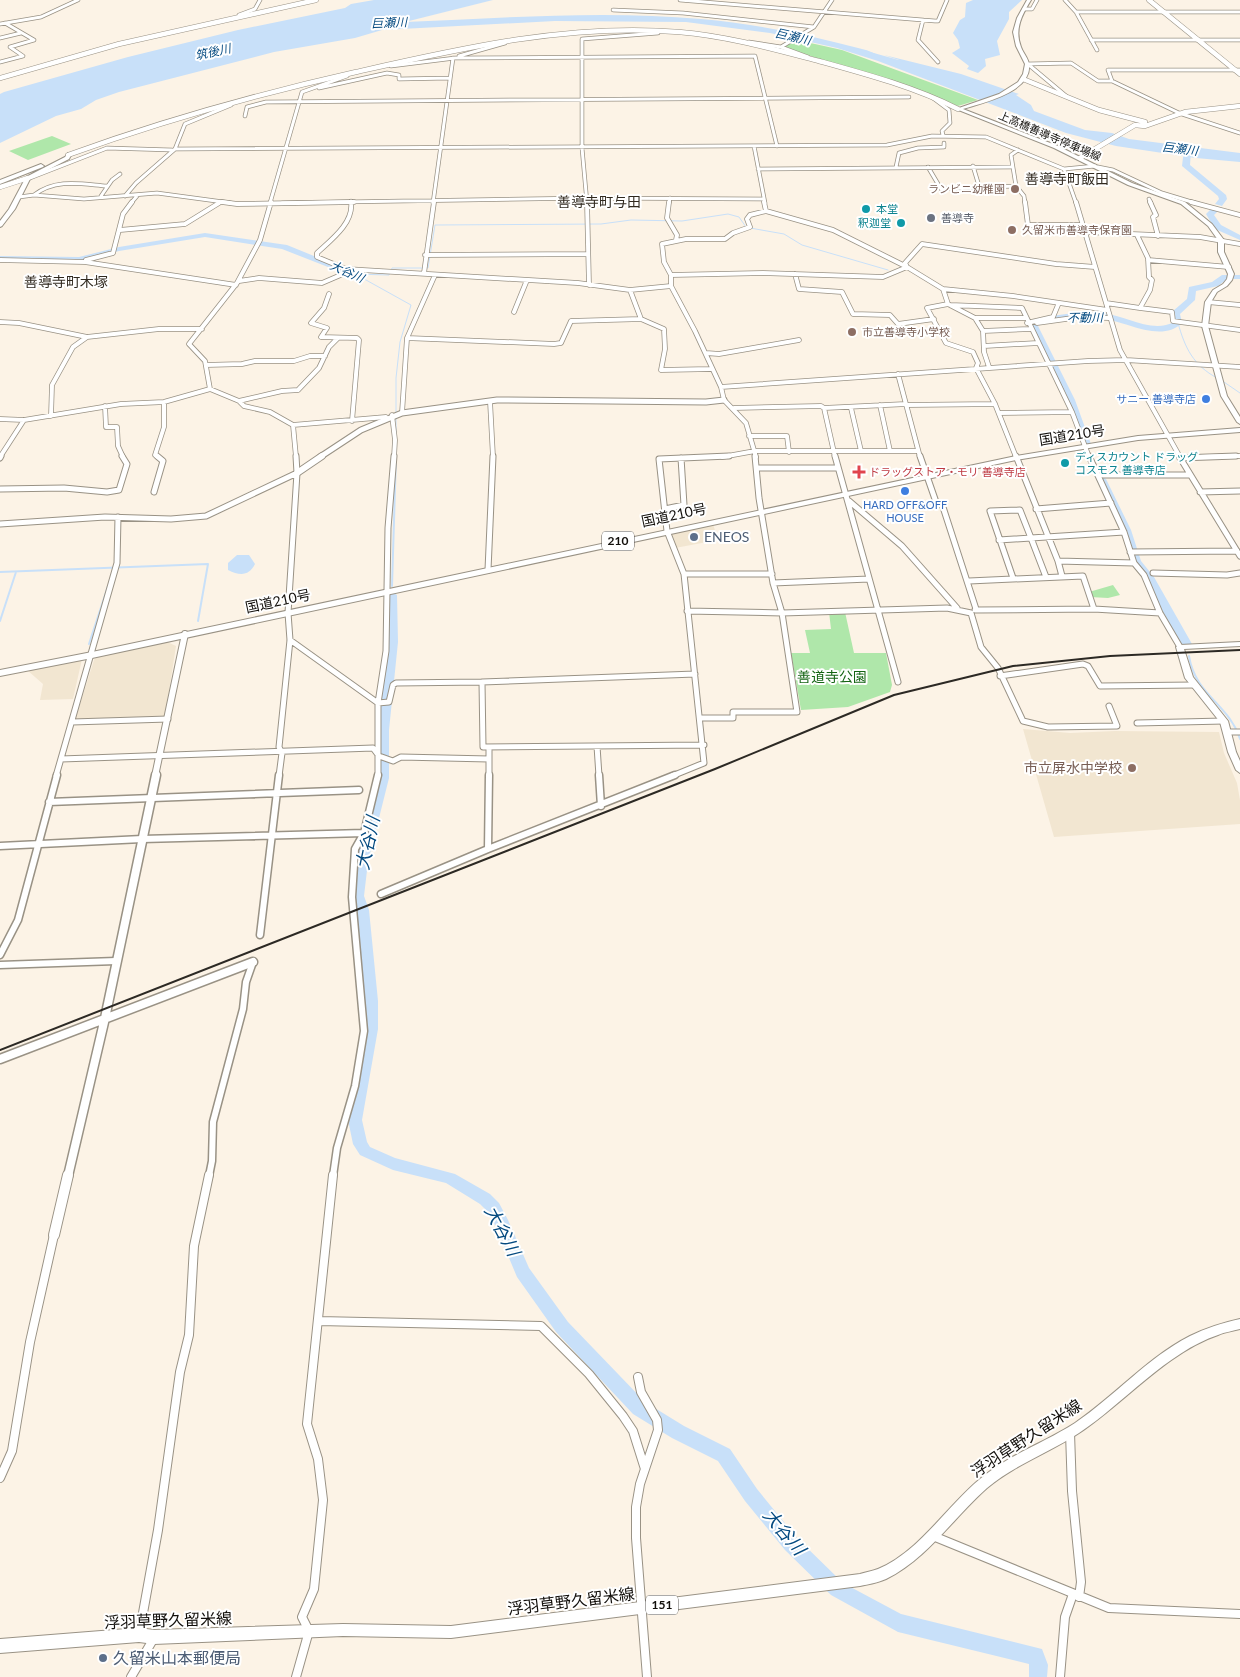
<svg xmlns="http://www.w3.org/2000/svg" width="1240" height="1677" font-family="Lato,'Noto Sans JP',sans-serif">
  <rect width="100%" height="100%" fill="#fcf3e6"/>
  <path fill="#f2e6d1" d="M 713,524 L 718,540 L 675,548 L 670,534 Z
    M 165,641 L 176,646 L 165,717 L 75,720 L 95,657 Z
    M 82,659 L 73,699 L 40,700 L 43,684 L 27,670 Z
    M 1023,729 L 1070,733 L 1115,731 L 1219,732 L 1224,753 L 1237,783 L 1240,800 L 1240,824 L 1054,837 Z"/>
  <path fill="#afe7aa" d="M 797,40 L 842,50 L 978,100 L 958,106 L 784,47 Z
    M 52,136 L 71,144 L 28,160 L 9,151 Z
    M 1113,585 L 1120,595 L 1108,598 L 1090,597 L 1089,592 Z
    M 829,612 L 845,612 L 854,653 L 886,653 L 892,685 L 890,692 L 848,707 L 801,710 L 791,653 L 810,653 L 805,630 L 831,629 Z"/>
  <path fill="#c8e0f9" d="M 374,0 L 493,0 L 405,22 C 503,18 603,10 701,19 C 756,24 809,35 862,49 C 877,52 884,62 899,60 L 884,55 L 961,74 L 1019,94 L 1016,95 L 1031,105 L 1034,111 L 1085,130 L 1112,133 L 1129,139 L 1240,153 L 1240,162 L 1196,158 L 1116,146 L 1066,133 L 878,61 L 837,48 L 770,33 L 686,22 L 555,21 L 382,30 L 355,38 L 274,52 L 119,92 L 96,100 L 81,109 L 56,116 L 0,143 L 0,94 L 4,92 L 128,57 L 238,30 L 345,8 L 351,4 Z
    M 973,0 L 1022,0 L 1009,12 L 1009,19 L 997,41 L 1000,55 L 985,59 L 986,66 L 978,73 L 967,69 L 969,66 L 952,53 L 960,48 L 958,40 L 953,33 L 960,20 L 965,17 L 966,3 Z
    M 237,555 L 249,555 L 255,564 C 249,576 240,576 228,570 L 228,563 Z"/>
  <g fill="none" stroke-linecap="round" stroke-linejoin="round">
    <path stroke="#c8e0f9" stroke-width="1" d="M 750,228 L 784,234 L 802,245 L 888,270
      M 354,274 L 389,275 L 392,268 L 428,268 L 435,225 L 601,224 L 631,220 L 682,221 L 728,214 L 739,217 L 746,227
      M 357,275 L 411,305 L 400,342 L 396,378 L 396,457
      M 1178,323 C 1185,348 1193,365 1217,378
      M 1221,380 L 1240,393"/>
    <path stroke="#c8e0f9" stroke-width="2" d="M 0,572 L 208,564 L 198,621
      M 392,586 L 396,456
      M 0,621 L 16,572
      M 89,644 L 108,586
      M 1189,656 C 1195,695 1229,704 1240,739"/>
    <path fill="#c8e0f9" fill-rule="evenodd" d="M 863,50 L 913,64 L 914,65 L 911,67 L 861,53 L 861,51 Z
      M 1184,149 L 1191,151 L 1190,165 L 1226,195 L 1227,199 L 1222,206 L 1215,204 L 1219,199 L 1218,196 L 1182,166 Z
      M 1211,209 L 1217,209 L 1218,211 L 1214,215 L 1221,225 L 1240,235 L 1240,240 L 1215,229 L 1206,214 Z
      M 205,233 L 287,245 L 358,274 L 351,276 L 282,249 L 205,237 L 119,251 L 79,261 L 0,260 L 0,256 L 79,257 L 119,247 Z
      M 1222,275 L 1240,275 L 1240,279 L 1227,279 L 1218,286 L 1196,291 L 1195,300 L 1180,314 L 1182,323 C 1160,344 1125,320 1099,318 C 1078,317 1057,319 1037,324 L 1075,400 L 1091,444 L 1086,447 L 1083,446 L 1065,400 L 1028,323 L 1029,321 C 1053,315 1077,311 1102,313 C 1125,315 1152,334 1174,322 L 1173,311 L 1187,299 L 1189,287 L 1212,282 Z
      M 1101,476 L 1106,479 L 1131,530 L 1141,561 L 1154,577 L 1192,644 L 1190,646 L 1182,646 L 1144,578 L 1131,561 L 1130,551 L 1096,479 Z
      M 392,592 L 397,595 L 398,642 L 389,730 L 389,778 L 368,862 L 364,896 L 369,910 L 378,1001 L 378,1029 L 362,1120 L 367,1142 L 370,1147 L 395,1158 L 455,1174 L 490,1194 L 499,1203 L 508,1220 L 529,1268 L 568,1322 L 645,1402 L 684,1426 L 730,1449 L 757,1489 L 797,1538 L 843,1583 L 901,1614 L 1042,1649 L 1048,1665 L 1047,1677 L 1029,1677 L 1029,1664 L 898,1632 L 831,1595 L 785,1550 L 745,1501 L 718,1461 L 672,1438 L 633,1414 L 556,1332 L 517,1277 L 496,1227 L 489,1213 L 480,1204 L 446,1183 L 393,1170 L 360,1155 L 353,1144 L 348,1120 L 364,1029 L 364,1001 L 355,910 L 352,896 L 356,862 L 377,778 L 377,730 L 388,642 L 387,595 Z"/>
    <g stroke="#999285" stroke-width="4.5">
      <path id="minor-far4" d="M 680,0 L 935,21 L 938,21 L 947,0
        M 1065,0 L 1076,12 L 1097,50
        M 1024,9 L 1032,9 L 1037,0
        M 613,10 L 683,13 L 814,27
        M 1076,12 L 1240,12
        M 239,15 L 255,9 L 260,0
        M 923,20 L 918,40 L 938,62
        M 5,23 L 34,40 L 10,47 L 23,56
        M 0,24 L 41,17 L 78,0
        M 0,38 L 21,33
        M 1091,40 L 1240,40
        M 749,42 L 781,47 L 808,57
        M 781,47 L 814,27 L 832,0
        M 459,56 L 505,43
        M 0,62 L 23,56
        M 1027,64 L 1071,63 L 1098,81 L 1112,81 L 1179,113 L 1240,133
        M 1029,65 L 1066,96
        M 391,66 L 455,58 L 755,56 L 777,146
        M 1112,81 L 1108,70 L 1240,70
        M 319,88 L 387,73 L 399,75 L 399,79 L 450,78
        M 933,98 L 949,110 L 950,123 L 942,131 L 943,135
        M 245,116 L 247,107 L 266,102 L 909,97
        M 754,146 L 765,203
        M 175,149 L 887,145 L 932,136 L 986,137 L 1064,169 L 1095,166
        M 1018,150 L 1011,155 L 1016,186 L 1024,196 L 1025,203
        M 973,166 L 979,186
        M 896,167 L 899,153 L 918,148 L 944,147 L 944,143
        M 928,167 L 941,189 L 1016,186
        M 1098,167 L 1113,170 L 1162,193 L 1195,203
        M 758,169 L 1011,167
        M 1064,169 L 1076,203
        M 30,178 L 107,148 L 172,150
        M 34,195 C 56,178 81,184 107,186
        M 101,196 L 112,180 L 120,174
        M 125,196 L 136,183 L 175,149 L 185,124 L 231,105
        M 19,197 L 34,195 L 84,199 L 157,193 L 231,203
        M 1149,199 L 1151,203
        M 351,201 L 351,203
        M 131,203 L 137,196
        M 270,203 L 302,92 L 347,76
        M 282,203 L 587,198 L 763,199
        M 433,203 L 453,58
        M 587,203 L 582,148 L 582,39 L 658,33
        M 669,203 L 670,198"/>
    </g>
    <g stroke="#999285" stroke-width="5.5">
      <path id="minor-far3" d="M 222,202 L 237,204 L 354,202
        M 351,202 C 354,223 331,240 317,253 L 317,257 L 346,269 L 578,283 L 630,290 L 671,286
        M 587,202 L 589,285
        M 669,202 L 667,218 L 677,235 L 676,240
        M 764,202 L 766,211
        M 1025,202 L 1028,225 L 1082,225
        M 1076,202 L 1120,350 L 1180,457
        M 1150,202 L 1156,215 L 1153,217 L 1158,236
        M 1191,202 L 1240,215
        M 120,230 L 185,224 L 219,203
        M 1085,232 L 1200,237 L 1240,244
        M 425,255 L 588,254
        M 0,260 L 85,262 L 236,285
        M 86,260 L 113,253 L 123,214 L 132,202
        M 1148,260 L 1229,267
        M 907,267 L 905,263 L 922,244 L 1056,264 L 1095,267
        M 424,273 L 434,202
        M 795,274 L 799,289 L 842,292 L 853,314 L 890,315 L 898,324 L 934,319
        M 671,275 L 763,273 L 883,277 L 907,267
        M 239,281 L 259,278 L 322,283 L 350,271
        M 943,289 L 948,304
        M 630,290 L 641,319
        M 329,294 L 324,308 L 311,323 L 327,328 L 321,337 L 357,338 L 359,340 L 352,421
        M 1208,302 L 1240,305
        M 1106,303 L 1140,308 L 1150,290 L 1152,280 L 1149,277 L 1148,258 L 1137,235
        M 950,305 L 1022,308 L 1072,412 L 1089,457
        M 1140,308 L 1172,312 L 1173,321 L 1240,330
        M 514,312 L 527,280
        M 975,318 L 1026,318
        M 0,322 L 19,323 L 87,337 L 159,329 L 202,329
        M 1027,323 L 1053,317 L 1058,305
        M 1037,323 L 1080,317 L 1109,318
        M 983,331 L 1030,329
        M 407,338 L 554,344 L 561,343 L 571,321 L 641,319 L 664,329 L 665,349 L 661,370 L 711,369
        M 984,346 L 1038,343
        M 706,353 L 719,354 L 799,340
        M 206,365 L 242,364 L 255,361 L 294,361 L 310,356 L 325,356
        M 989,367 L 984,352 L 983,331 L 975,318 L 948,304 L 927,308 L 946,343 L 973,352 L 978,363 L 976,368 L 995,404 L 1016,457
        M 898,374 L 920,457
        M 721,387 L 1088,361 L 1126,360 L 1240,367
        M 210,389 L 205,361 L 189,344 L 237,283 L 260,240 L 271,202
        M 239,401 L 282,391 L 298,390 L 319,368 L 329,347 L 338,338
        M 490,401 L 493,457
        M 880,405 L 890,451
        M 907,405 L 995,404
        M 105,406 L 106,427 L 117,427 L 118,446 L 123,457
        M 734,408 L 821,406 L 824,408
        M 851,408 L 861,451
        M 402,413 L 407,338 L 435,275
        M 999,413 L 1072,412
        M 392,415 L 395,440 L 394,457
        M 51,416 L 52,385 L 73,347 L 87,337
        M 0,419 L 24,420 L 121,404 L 164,402 L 210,389 L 239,401 L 244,406 L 270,412 L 293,425 L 386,417
        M 293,425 L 296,457
        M 749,436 L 787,436 L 789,452
        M 0,457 L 24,420
        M 158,457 L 155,455 L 164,427 L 164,402
        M 722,457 L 755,451 L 918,451
        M 756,457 L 746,423 L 724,400 L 721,387 L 695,331 L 671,286 L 671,275 L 664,262 L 662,244 L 686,239 L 725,239 L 733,233 L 750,227 L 747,219 L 750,215 L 766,211 L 833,230 L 907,267 L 943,289 L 1013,296 L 1107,310
        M 835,457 L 824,408 L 906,404
        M 1199,457 L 1240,456"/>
    </g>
    <g stroke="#999285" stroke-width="7">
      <path id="minor-far2" d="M 835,456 L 898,682
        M 920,456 L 936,502 L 942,504 L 976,609
        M 1016,456 L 1058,561
        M 1089,456 L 1124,532 L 1134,563 L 1144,575 L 1160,613 L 1180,647
        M 1179,456 L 1240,556
        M 0,458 L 1,456
        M 1180,458 L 1236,456
        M 757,468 L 837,468
        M 1103,475 L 1190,475
        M 0,489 L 64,488 L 107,492 L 119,490 L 127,464 L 122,456
        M 154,492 L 163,461 L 157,456
        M 1200,492 L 1240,491
        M 849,501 L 902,546 L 957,608
        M 665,509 L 684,505 L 681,458
        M 1036,509 L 1111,503
        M 0,524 L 105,517 L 171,519 L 206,516 L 297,473
        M 999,540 L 1031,538 L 1046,577
        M 1130,552 L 1237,551
        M 488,570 L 493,456
        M 1153,573 L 1227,575 L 1240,573
        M 684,574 L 772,574
        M 1062,576 L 1058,561 L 1134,563
        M 1013,578 L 990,511 L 1020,510 L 1031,538 L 1124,532
        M 969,581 L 1083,576 L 1094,609
        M 773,583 L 869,579
        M 975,610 L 1094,609 L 1160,613
        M 687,611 L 782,613 L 947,608 L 971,613
        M 971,613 L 981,647 L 998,668 L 1023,721 L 1048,727 L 1117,726 L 1109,706
        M 290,640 L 378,703 L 389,702 L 393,685 L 396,683 L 482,682 L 483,747 L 704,745
        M 1000,676 L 1083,664 L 1088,666 L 1100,686 L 1195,685
        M 482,682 L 695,674
        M 700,718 L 733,718 L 733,712 L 797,712 L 782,613 L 773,583 L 759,498 L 755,456
        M 72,722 L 168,719
        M 1137,723 L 1224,721
        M 1229,732 L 1240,732
        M 597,746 L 599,776
        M 61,759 L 373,748 L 379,756 L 393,761 L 401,757 L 489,759
        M 56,776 L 117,563 L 118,517
        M 279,776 L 282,753 L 279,747 L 290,640 L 288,613 L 297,473 L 296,456
        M 378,776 L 378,703 L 386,651 L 388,528 L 394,456
        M 489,776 L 489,747
        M 672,776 L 704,763 L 684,574 L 667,531 L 659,459 L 729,456"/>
    </g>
    <g stroke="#999285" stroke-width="9">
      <path id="minor-far1" d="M 489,775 L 488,849 L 675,775
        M 599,775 L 601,806
        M 49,802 L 359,790
        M 0,846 L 142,839 L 364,833
        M 381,894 L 488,849
        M 260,935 L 279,775
        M 0,955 L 18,920 L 57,775
        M 0,965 L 116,961
        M 209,1176 L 212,1161 L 213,1122 L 243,1009 L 246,982 L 253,962
        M 333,1176 L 337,1148 L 355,1086 L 364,1031 L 352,897 L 355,849 L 364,833 L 378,775"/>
    </g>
    <g stroke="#999285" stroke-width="10">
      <path id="minor" d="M 319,1321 L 541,1326 L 589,1374 L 623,1416 L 633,1431 L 645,1469
        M 638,1377 L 641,1392 L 657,1420 L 658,1430 L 640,1484 L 636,1507 L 636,1538 L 647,1677
        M 1070,1433 L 1072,1491 L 1081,1582 L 1079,1597
        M 0,1478 L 12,1451 L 30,1342 L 54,1235
        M 933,1536 L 1109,1608 L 1240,1614
        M 139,1635 L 158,1530 L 180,1372 L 189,1335 L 194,1246 L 209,1175
        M 131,1677 L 154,1638
        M 296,1677 L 309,1631 L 302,1617 L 314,1589 L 323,1500 L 318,1459 L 307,1424 L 333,1175
        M 1060,1677 L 1065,1617 L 1073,1594"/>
    </g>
    <g stroke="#999285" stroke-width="5.5">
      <path id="tertiary-far4" d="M 1149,0 L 1240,74
        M 0,78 L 119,44 L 316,0
        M 1023,79 L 1099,110 L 1145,122
        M 68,155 C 162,121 258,94 356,72 C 462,48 570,23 679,32 C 727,36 773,49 819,61 C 866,74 914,87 958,109
        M 1080,158 L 1135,125 L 1145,126 L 1185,112 L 1240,106
        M 0,187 L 28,178"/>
    </g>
    <g stroke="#999285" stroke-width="7">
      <path id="tertiary-far3" d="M 320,457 L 361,430 L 402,413 L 497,400 L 706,402 L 724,400"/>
    </g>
    <g stroke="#999285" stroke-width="8">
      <path id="tertiary-far2" d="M 297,473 L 322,456
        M 155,776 L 185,634"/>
    </g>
    <g stroke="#999285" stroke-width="11">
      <path id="tertiary-far1" d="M 0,1059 L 253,962
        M 68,1176 L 105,1018 L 156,775"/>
    </g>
    <g stroke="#999285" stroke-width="12">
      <path id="tertiary" d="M 54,1235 L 68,1175"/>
    </g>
    <g stroke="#999285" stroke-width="2">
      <path id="secondary" d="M 1027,0 L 1031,0 C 1022,15 1014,29 1021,47 C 1023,53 1029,59 1029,65 C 1032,92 982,103 963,109 L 1058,146 L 1132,183 L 1185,202 L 1212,224 L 1224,240 L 1224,252 L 1234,274 L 1232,280 L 1227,286 L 1217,292 L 1211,302 L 1208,326 L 1227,396 L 1240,417 L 1240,424 L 1237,422 L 1221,396 L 1202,326 L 1205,302 L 1213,290 L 1223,284 L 1227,279 L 1228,274 L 1218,252 L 1218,240 L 1208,226 L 1181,204 L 1128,185 L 1054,148 L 956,109 L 999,94 L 1018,82 L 1023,74 L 1025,64 L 1016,46 L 1013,32 L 1017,18 Z
        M 68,153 L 71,155 L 69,159 L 30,179 L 15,209 L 2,226 L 0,227 L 0,221 L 9,209 L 26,177 L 65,157 Z
        M 41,164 L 44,166 L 43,167 L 0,184 L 0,180 Z
        M 1240,642 L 1240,646 L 1184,649 L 1193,677 L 1228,721 L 1236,752 L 1240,761 L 1240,773 L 1236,770 L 1228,752 L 1220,722 L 1185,678 L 1176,647 L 1180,645 Z"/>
    </g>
    <g stroke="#999285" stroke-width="2">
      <path id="primary" d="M 1240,1319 L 1240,1329 C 1233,1331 1225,1332 1218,1335 C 1167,1352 1123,1404 1079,1433 C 1049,1453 1014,1465 987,1488 C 953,1518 927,1559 886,1579 C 877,1583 869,1584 860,1586 L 451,1638 L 343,1636 L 154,1644 L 139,1642 L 0,1653 L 0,1639 L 139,1628 L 154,1630 L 343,1624 L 451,1626 L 860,1574 C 866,1572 873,1571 878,1569 C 919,1552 947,1506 980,1479 C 1008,1455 1044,1443 1075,1423 C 1115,1396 1147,1358 1190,1336 C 1206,1328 1222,1323 1240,1319 Z"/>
    </g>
    <g stroke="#999285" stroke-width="2">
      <path id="trunk" d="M 1240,428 L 1240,432 L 1138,440 L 1016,460 L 92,658 L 0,676 L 0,670 L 92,652 L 1016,456 L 1138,436 Z"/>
    </g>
    <use href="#minor-far4" stroke="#fff" stroke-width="3"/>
    <use href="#minor-far3" stroke="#fff" stroke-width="4"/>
    <use href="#minor-far2" stroke="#fff" stroke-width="5"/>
    <use href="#minor-far1" stroke="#fff" stroke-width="6"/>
    <use href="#minor" stroke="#fff" stroke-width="8"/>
    <use href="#tertiary-far4" stroke="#fff" stroke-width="4.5"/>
    <use href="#tertiary-far3" stroke="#fff" stroke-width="5"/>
    <use href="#tertiary-far2" stroke="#fff" stroke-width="6"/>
    <use href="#tertiary-far1" stroke="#fff" stroke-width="8"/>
    <use href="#tertiary" stroke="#fff" stroke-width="10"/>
    <use href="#secondary" fill="#fff" fill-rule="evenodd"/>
    <use href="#primary" fill="#fff" fill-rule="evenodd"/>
    <use href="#trunk" fill="#fff" fill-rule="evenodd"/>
    <path stroke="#2c2924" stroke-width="2" d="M 0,1050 L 715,769 L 894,695 L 1013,666 L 1110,656 L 1240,650"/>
  </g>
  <g fill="#8d6e63" stroke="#fff" stroke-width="2">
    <circle cx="1015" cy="189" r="5"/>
    <circle cx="1012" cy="230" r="5"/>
    <circle cx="852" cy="332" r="5"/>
    <circle cx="1132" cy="768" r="5"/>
  </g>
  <g fill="#0f9aa8" stroke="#fff" stroke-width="2">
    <circle cx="866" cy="209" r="5"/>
    <circle cx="901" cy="223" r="5"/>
    <circle cx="1065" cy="463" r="5"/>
  </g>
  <circle fill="#6b7280" stroke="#fff" stroke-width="2" cx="931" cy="218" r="5"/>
  <g fill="#3f7fe0" stroke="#fff" stroke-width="2">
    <circle cx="1206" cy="399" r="5"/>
    <circle cx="905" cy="491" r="5"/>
  </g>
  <path fill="#e0444e" stroke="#fff" stroke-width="2" d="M856.5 464.5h5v5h5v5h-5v5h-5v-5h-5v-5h5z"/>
  <g fill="#5c6f8a" stroke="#fff" stroke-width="2">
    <circle cx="694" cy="537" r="5"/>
    <circle cx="103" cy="1658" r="5"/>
  </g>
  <g text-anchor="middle" stroke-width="4" stroke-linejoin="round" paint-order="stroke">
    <g font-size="11" fill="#120f0b" stroke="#fff">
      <text transform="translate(1050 136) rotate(23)" y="4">上高橋善導寺停車場線</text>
    </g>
    <g font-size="11" fill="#785e54" stroke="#fff" text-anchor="start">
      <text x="1005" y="193" text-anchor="end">ランビニ幼稚園</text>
      <text x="1022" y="234">久留米市善導寺保育園</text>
      <text x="862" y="336">市立善導寺小学校</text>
    </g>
    <g font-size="11" fill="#0d838f" stroke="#fff" text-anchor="start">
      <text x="876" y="213">本堂</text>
      <text x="891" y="227" text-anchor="end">釈迦堂</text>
      <text x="1075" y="461">ディスカウント ドラッグ<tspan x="1075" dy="13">コスモス 善導寺店</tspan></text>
    </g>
    <g font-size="11" fill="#5b616d" stroke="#fff" text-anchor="start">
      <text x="941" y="222">善導寺</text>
    </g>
    <g font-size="11" fill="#366cbe" stroke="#fff" text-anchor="end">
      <text x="1196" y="403">サニー 善導寺店</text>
      <text x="905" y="509" text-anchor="middle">HARD OFF&amp;OFF<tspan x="905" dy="13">HOUSE</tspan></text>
    </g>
    <g font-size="11" fill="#be3a42" stroke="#fff" text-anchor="start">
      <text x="869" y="476">ドラッグストア・モリ 善導寺店</text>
    </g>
    <g font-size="12" font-style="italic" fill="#044a80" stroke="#fff">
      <text transform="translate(389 23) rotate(-2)" y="4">巨瀬川</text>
      <text transform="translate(793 37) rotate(13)" y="4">巨瀬川</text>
      <text transform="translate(213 52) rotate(-12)" y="4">筑後川</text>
      <text transform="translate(1180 149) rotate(7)" y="4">巨瀬川</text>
      <text transform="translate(347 272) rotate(24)" y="4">大谷川</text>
      <text transform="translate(1085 318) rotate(-1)" y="4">不動川</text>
    </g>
    <g fill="#fff" stroke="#595754" stroke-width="1">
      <rect x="602" y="531.5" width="32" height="19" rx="4"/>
      <rect x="646" y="1595.5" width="32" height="19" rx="4"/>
    </g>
    <g font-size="12" font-weight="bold" fill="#120f0b">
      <text x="618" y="545">210</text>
      <text x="662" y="1609">151</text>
    </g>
    <g font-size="14" fill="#30291f" stroke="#fff">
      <text x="1067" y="184">善導寺町飯田</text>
      <text x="599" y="207">善導寺町与田</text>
      <text x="66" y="287">善導寺町木塚</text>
    </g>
    <g font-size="14" fill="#120f0b" stroke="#fff">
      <text transform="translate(1072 435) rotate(-9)" y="5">国道210号</text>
      <text transform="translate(674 515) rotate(-12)" y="5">国道210号</text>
      <text transform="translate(278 601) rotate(-12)" y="5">国道210号</text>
    </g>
    <g font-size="14" fill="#4e5e75" stroke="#fff" text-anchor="start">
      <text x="704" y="542">ENEOS</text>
    </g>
    <g font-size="14" fill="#156514" stroke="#fff">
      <text x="832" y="682">善道寺公園</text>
    </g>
    <g font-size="14" fill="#785e54" stroke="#fff" text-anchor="end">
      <text x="1122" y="773">市立屏水中学校</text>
    </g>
    <g font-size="16" fill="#120f0b" stroke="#fff">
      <text transform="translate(1026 1438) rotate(-33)" y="6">浮羽草野久留米線</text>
      <text transform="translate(571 1601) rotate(-7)" y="6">浮羽草野久留米線</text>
      <text transform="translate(168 1620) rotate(-2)" y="6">浮羽草野久留米線</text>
    </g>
    <g font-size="16" fill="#4e5e75" stroke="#fff" text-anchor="start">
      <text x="113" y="1664">久留米山本郵便局</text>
    </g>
    <g font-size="18" font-style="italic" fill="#044a80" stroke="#fff">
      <text transform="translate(368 843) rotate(-78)" y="6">大谷川</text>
      <text transform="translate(502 1231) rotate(62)" y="6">大谷川</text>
      <text transform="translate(784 1532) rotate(50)" y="6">大谷川</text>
    </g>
  </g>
</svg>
